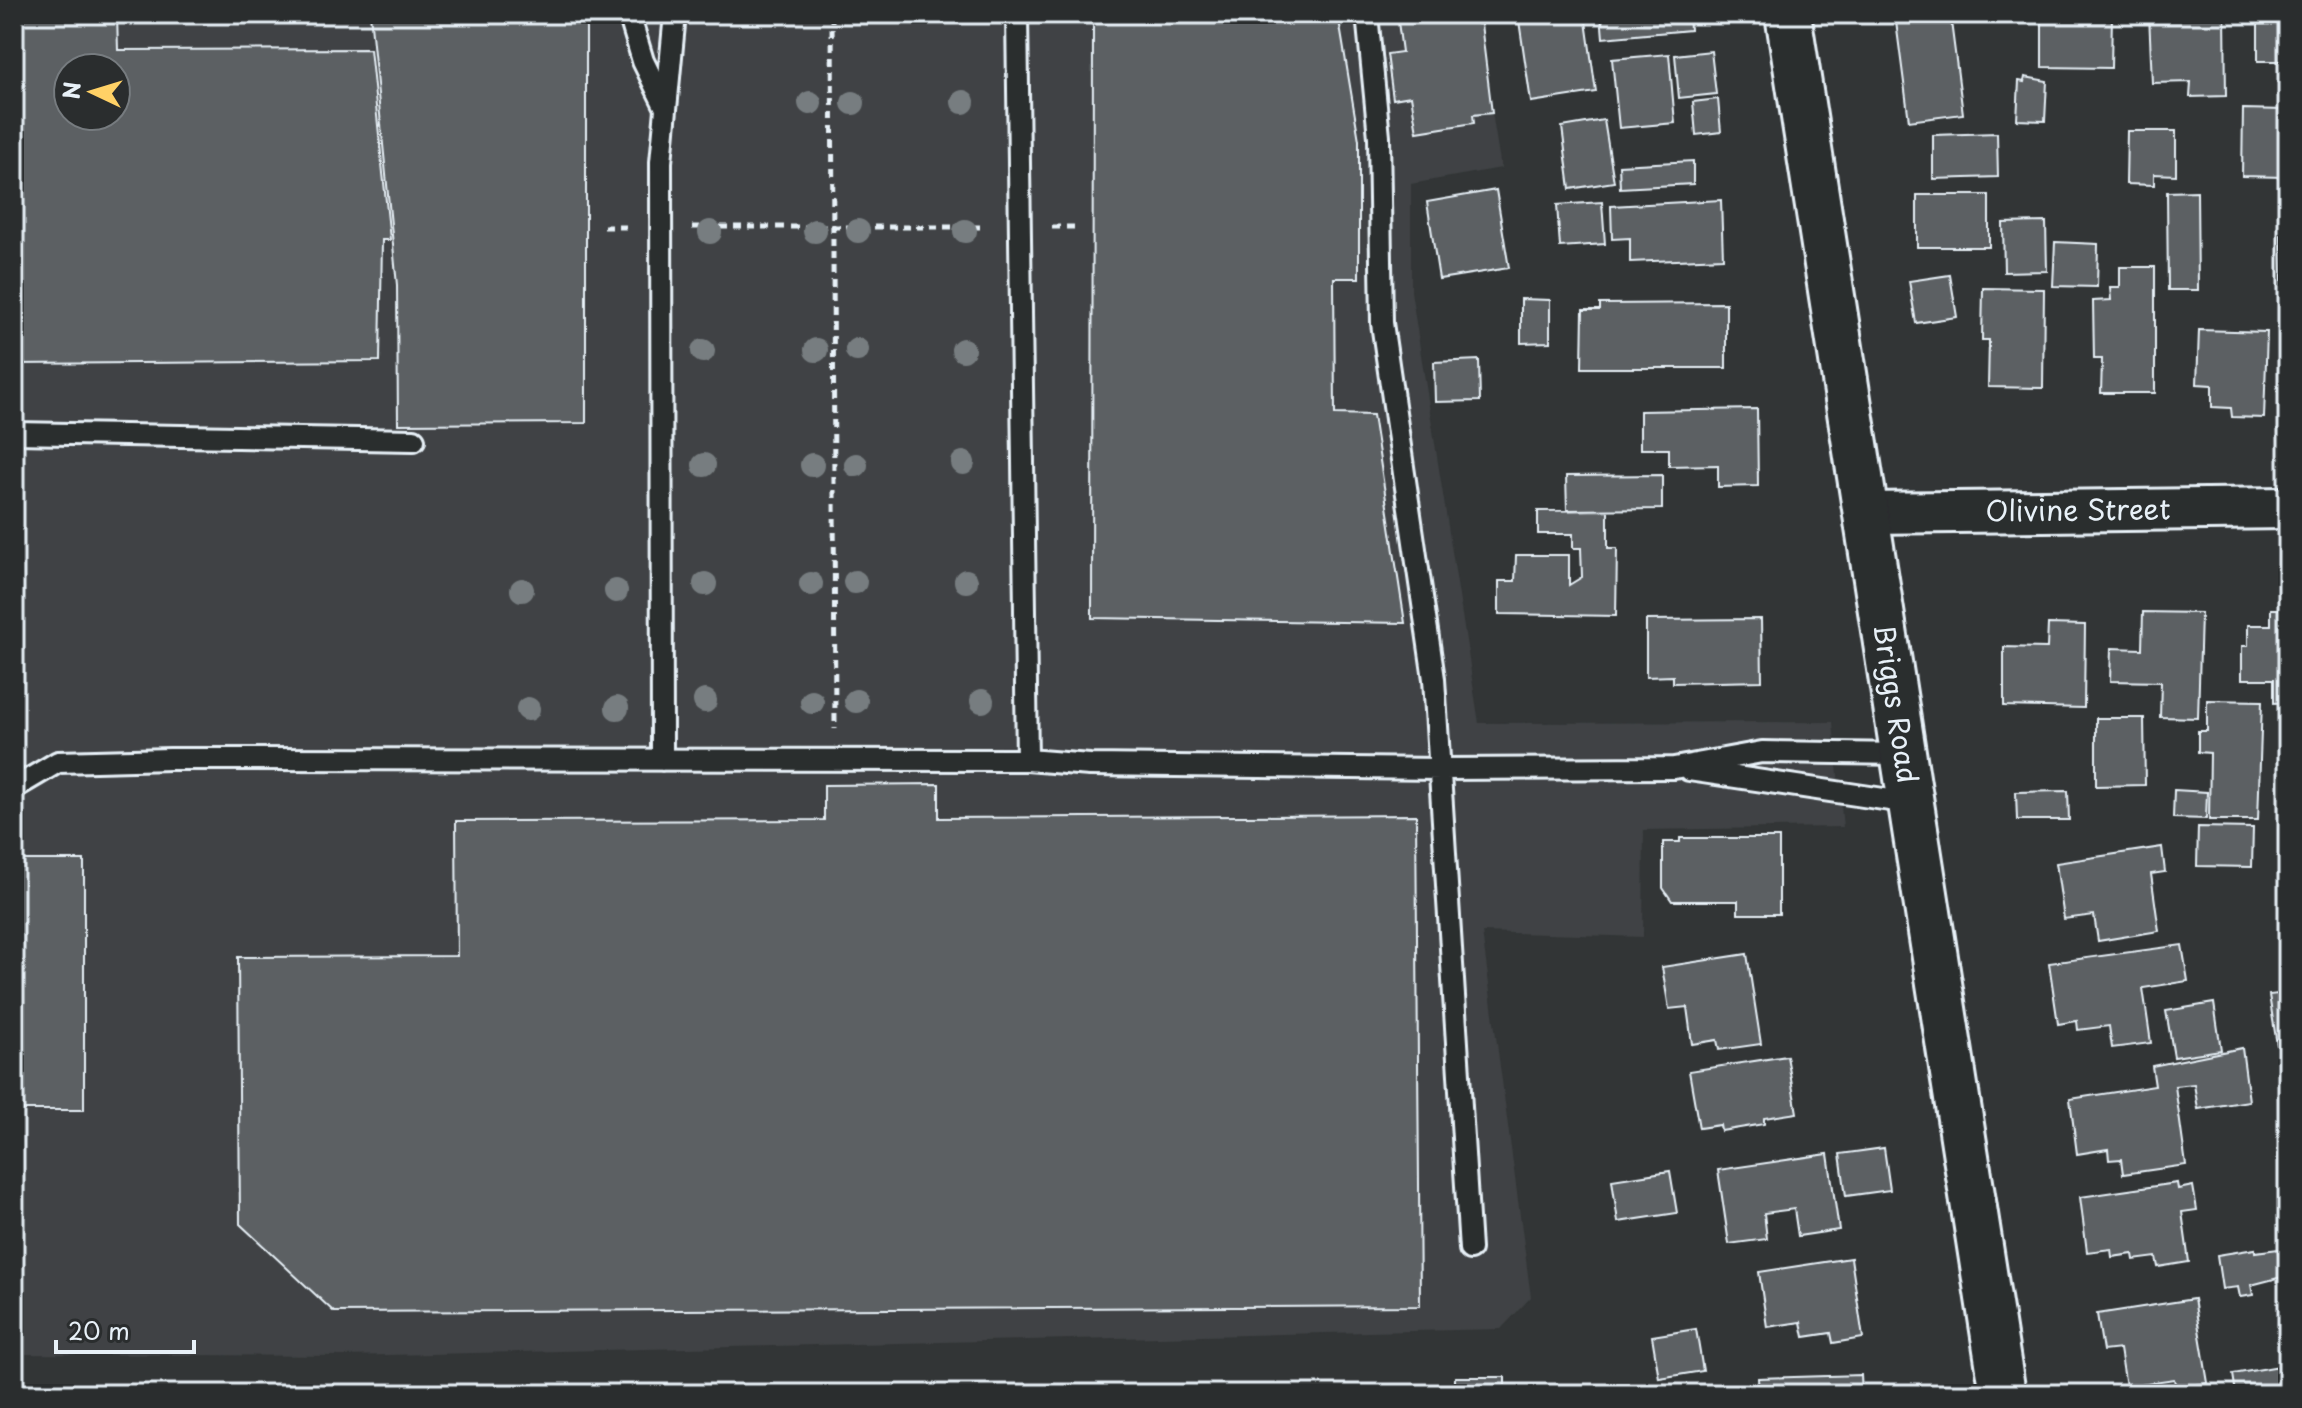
<svg xmlns="http://www.w3.org/2000/svg" width="2302" height="1408" font-family="'Playpen Sans',sans-serif">
  <rect width="100%" height="100%" fill="#323536"/>
  <filter id="ink" filterUnits="userSpaceOnUse"><feTurbulence type="fractalNoise" baseFrequency=".0125" numOctaves="2"/><feDisplacementMap in="SourceGraphic" scale="16" xChannelSelector="R" yChannelSelector="G"/><feConvolveMatrix kernelMatrix="1 2 1 2 8 2 1 2 1" color-interpolation-filters="sRGB"/></filter>
  <g filter="url(#ink)">
    <path fill="#3f4244" fill-rule="evenodd" d="M 14,14 L 1476,14 L 1501,168 L 1411,184 L 1411,291 L 1479,723 L 1833,722 L 1843,827 L 1644,830 L 1643,937 L 1482,932 L 1531,1297 L 1501,1329 L 345,1356 L 14,1354 ZM 68,68 L 116,68 L 116,116 L 68,116 Z"/>
    <path fill="#5c6063" stroke="#e8f1f8" stroke-width="2" fill-rule="evenodd" d="M 14,14 L 117,14 L 118,50 L 370,49 L 390,240 L 382,240 L 380,361 L 14,364 ZM 68,68 L 116,68 L 116,116 L 68,116 Z
      M 370,14 L 586,14 L 586,423 L 398,424 L 397,285 Z
      M 1093,14 L 1338,14 L 1359,140 L 1359,278 L 1334,278 L 1335,414 L 1373,415 L 1405,623 L 1092,618 Z
      M 1397,14 L 1476,14 L 1478,24 L 1481,24 L 1492,113 L 1473,115 L 1474,123 L 1417,132 L 1411,96 L 1393,99 L 1387,54 L 1402,52 Z
      M 1518,14 L 1585,14 L 1596,92 L 1531,102 Z
      M 1601,14 L 1689,14 L 1690,30 L 1603,38 Z
      M 1895,14 L 1950,14 L 1963,114 L 1909,121 Z
      M 2042,14 L 2112,14 L 2111,68 L 2042,67 Z
      M 2149,14 L 2225,14 L 2226,96 L 2190,97 L 2191,82 L 2152,83 Z
      M 2283,14 L 2288,14 L 2288,61 L 2258,61 L 2258,24 L 2283,23 Z
      M 1711,51 L 1716,94 L 1679,98 L 1675,55 Z
      M 1669,54 L 1675,123 L 1619,128 L 1612,59 Z
      M 2025,77 L 2047,81 L 2045,121 L 2017,120 L 2019,81 L 2024,82 Z
      M 1718,99 L 1721,132 L 1696,135 L 1693,102 Z
      M 2243,109 L 2285,110 L 2284,177 L 2242,176 Z
      M 1604,120 L 1614,182 L 1570,189 L 1562,127 Z
      M 2127,131 L 2176,131 L 2176,175 L 2154,174 L 2154,185 L 2126,184 Z
      M 1997,133 L 1998,177 L 1933,179 L 1933,135 Z
      M 1693,161 L 1693,184 L 1620,188 L 1619,165 Z
      M 1496,190 L 1509,268 L 1439,279 L 1427,202 Z
      M 2197,191 L 2198,290 L 2168,290 L 2167,192 Z
      M 1917,195 L 1989,195 L 1989,247 L 1917,247 Z
      M 1721,200 L 1723,258 L 1630,262 L 1630,238 L 1612,239 L 1611,206 Z
      M 1602,202 L 1605,244 L 1560,247 L 1557,205 Z
      M 2046,222 L 2047,271 L 2004,272 L 2003,223 Z
      M 2288,234 L 2288,292 L 2282,292 L 2281,235 Z
      M 2055,242 L 2098,244 L 2097,287 L 2053,286 Z
      M 2120,267 L 2155,267 L 2155,393 L 2101,393 L 2102,359 L 2094,359 L 2093,301 L 2111,300 L 2110,287 L 2120,287 Z
      M 1950,275 L 1957,317 L 1916,323 L 1909,281 Z
      M 1983,288 L 2044,289 L 2043,388 L 1988,387 L 1989,340 L 1982,340 Z
      M 1521,299 L 1550,300 L 1550,342 L 1521,343 Z
      M 1726,303 L 1726,368 L 1582,368 L 1583,310 L 1600,310 L 1600,304 Z
      M 2199,330 L 2267,332 L 2264,418 L 2232,417 L 2231,408 L 2212,407 L 2212,385 L 2197,384 Z
      M 1479,360 L 1480,401 L 1435,402 L 1434,362 Z
      M 1757,409 L 1758,486 L 1718,487 L 1718,465 L 1669,466 L 1669,449 L 1640,449 L 1640,411 Z
      M 1662,475 L 1662,509 L 1567,510 L 1566,476 Z
      M 1608,510 L 1608,548 L 1617,548 L 1616,616 L 1499,614 L 1499,581 L 1515,581 L 1516,555 L 1569,555 L 1569,585 L 1582,577 L 1581,548 L 1573,548 L 1573,534 L 1538,534 L 1538,511 Z
      M 2271,609 L 2288,609 L 2288,702 L 2274,703 L 2274,679 L 2242,679 L 2242,646 L 2248,646 L 2248,625 L 2271,625 Z
      M 2143,612 L 2201,613 L 2198,718 L 2160,717 L 2161,682 L 2110,681 L 2111,648 L 2142,649 Z
      M 1761,619 L 1762,681 L 1673,683 L 1673,676 L 1646,677 L 1646,620 Z
      M 2048,624 L 2085,625 L 2084,708 L 2004,706 L 2004,647 L 2047,648 Z
      M 2207,700 L 2262,701 L 2258,820 L 2209,820 L 2210,753 L 2198,752 L 2198,731 L 2207,731 Z
      M 2096,718 L 2144,718 L 2145,785 L 2096,786 Z
      M 939,784 L 939,818 L 1416,815 L 1420,1306 L 334,1312 L 240,1224 L 238,957 L 457,956 L 456,821 L 824,820 L 824,785 Z
      M 2174,790 L 2207,792 L 2206,819 L 2173,818 Z
      M 2068,791 L 2069,820 L 2017,820 L 2016,792 Z
      M 2198,827 L 2253,828 L 2252,867 L 2197,866 Z
      M 2279,829 L 2288,829 L 2288,872 L 2279,872 Z
      M 1680,838 L 1779,838 L 1779,914 L 1738,914 L 1738,901 L 1672,901 L 1663,888 L 1663,842 L 1680,842 Z
      M 2162,847 L 2165,872 L 2151,874 L 2159,931 L 2098,941 L 2094,915 L 2064,919 L 2056,863 Z
      M 14,860 L 84,860 L 84,1110 L 14,1110 Z
      M 2283,927 L 2288,927 L 2288,970 L 2283,970 Z
      M 2182,945 L 2188,981 L 2143,988 L 2151,1043 L 2112,1048 L 2109,1026 L 2078,1030 L 2077,1021 L 2058,1024 L 2049,963 Z
      M 1747,954 L 1761,1044 L 1719,1050 L 1717,1040 L 1692,1044 L 1687,1007 L 1669,1009 L 1662,967 Z
      M 2286,993 L 2288,1043 L 2277,1045 L 2269,995 Z
      M 2214,1003 L 2221,1050 L 2174,1057 L 2166,1011 Z
      M 2242,1048 L 2249,1101 L 2198,1109 L 2194,1084 L 2175,1086 L 2186,1165 L 2123,1174 L 2121,1159 L 2109,1160 L 2108,1149 L 2077,1154 L 2070,1099 L 2155,1086 L 2152,1066 Z
      M 1787,1056 L 1797,1113 L 1764,1118 L 1764,1124 L 1721,1131 L 1720,1125 L 1699,1128 L 1689,1071 Z
      M 1884,1148 L 1890,1190 L 1846,1196 L 1840,1154 Z
      M 1828,1154 L 1839,1230 L 1798,1236 L 1794,1209 L 1764,1213 L 1767,1239 L 1729,1244 L 1718,1170 Z
      M 1670,1171 L 1677,1213 L 1618,1222 L 1612,1180 Z
      M 2177,1183 L 2178,1189 L 2193,1186 L 2197,1210 L 2182,1212 L 2189,1262 L 2158,1267 L 2156,1257 L 2134,1260 L 2133,1254 L 2112,1257 L 2111,1249 L 2087,1252 L 2080,1197 Z
      M 2255,1249 L 2255,1252 L 2278,1249 L 2282,1277 L 2251,1285 L 2253,1295 L 2240,1297 L 2238,1287 L 2222,1289 L 2217,1255 Z
      M 1851,1258 L 1863,1338 L 1833,1343 L 1831,1333 L 1804,1337 L 1801,1322 L 1767,1327 L 1759,1272 Z
      M 2194,1299 L 2208,1383 L 2176,1388 L 2174,1379 L 2126,1386 L 2120,1349 L 2103,1351 L 2097,1314 Z
      M 1696,1329 L 1703,1371 L 1659,1378 L 1652,1336 Z
      M 2285,1365 L 2288,1366 L 2288,1394 L 2236,1394 L 2233,1374 Z
      M 1861,1375 L 1862,1394 L 1759,1394 L 1758,1378 Z
      M 1455,1377 L 1505,1377 L 1505,1394 L 1455,1394 Z
      M 431,1384 L 432,1394 L 385,1394 L 385,1386 Z"/>
    <g fill="none" stroke-linecap="round" stroke-linejoin="round">
      <g stroke="#e8f1f8" stroke-width="26">
        <path id="service" d="M 629,14 L 643,61 L 666,108
          M 1017,14 L 1027,760
          M 1367,14 L 1379,137 L 1382,323 L 1434,679 L 1470,1249
          M 14,433 L 414,440
          M 662,760 L 661,162 L 675,14
          M 1689,770 L 1910,803
          M 14,788 L 58,762 L 170,759 L 1027,760 L 1090,765 L 1441,769 L 1674,768 L 1762,752 L 1903,754"/>
      </g>
      <g stroke="#e8f1f8" stroke-width="46">
        <g id="minor">
          <path id="s1" d="M 1866,513 L 2288,508"/>
        </g>
      </g>
      <g stroke="#e8f1f8" stroke-width="50">
        <g id="secondary">
          <path id="s2" d="M 1788,14 L 2003,1394"/>
        </g>
      </g>
      <path stroke="#e8f1f8" stroke-width="5" stroke-dasharray="8 6" stroke-linecap="butt" d="M 832,14 L 835,729
        M 604,227 L 630,227
        M 692,227 L 986,227
        M 1052,227 L 1079,227"/>
      <use href="#service" stroke="#2a2d2e" stroke-width="20"/>
      <use href="#minor" stroke="#2a2d2e" stroke-width="40"/>
      <use href="#secondary" stroke="#2a2d2e" stroke-width="44"/>
    </g>
    <g fill="#777d80">
      <circle cx="963" cy="102" r="12"/>
      <circle cx="810" cy="103" r="12"/>
      <circle cx="853" cy="103" r="12"/>
      <circle cx="815" cy="231" r="12"/>
      <circle cx="858" cy="231" r="12"/>
      <circle cx="965" cy="231" r="12"/>
      <circle cx="710" cy="232" r="12"/>
      <circle cx="816" cy="350" r="12"/>
      <circle cx="857" cy="350" r="12"/>
      <circle cx="963" cy="350" r="12"/>
      <circle cx="703" cy="351" r="12"/>
      <circle cx="963" cy="463" r="12"/>
      <circle cx="704" cy="465" r="12"/>
      <circle cx="812" cy="465" r="12"/>
      <circle cx="856" cy="465" r="12"/>
      <circle cx="966" cy="581" r="12"/>
      <circle cx="855" cy="582" r="12"/>
      <circle cx="705" cy="584" r="12"/>
      <circle cx="811" cy="584" r="12"/>
      <circle cx="522" cy="590" r="12"/>
      <circle cx="616" cy="591" r="12"/>
      <circle cx="705" cy="701" r="12"/>
      <circle cx="856" cy="701" r="12"/>
      <circle cx="982" cy="701" r="12"/>
      <circle cx="812" cy="702" r="12"/>
      <circle cx="617" cy="708" r="12"/>
      <circle cx="528" cy="709" r="12"/>
    </g>
  </g>
  <g text-anchor="middle" stroke-width="6" stroke-linejoin="round" paint-order="stroke">
    <g font-size="28" fill="#e8f1f8" stroke="#2a2d2e">
      <text dy="10" stroke="none"><textPath href="#s1" startOffset="212">Olivine Street</textPath></text>
      <text dy="10" stroke="none"><textPath href="#s2" startOffset="698">Briggs Road</textPath></text>
    </g>
  </g>
  <rect width="2302" height="1408" fill="none" stroke="#2a2d2e" stroke-width="48"/>
  <rect x="24" y="24" width="2254" height="1360" fill="none" stroke="#e8f1f8" stroke-width="3" filter="url(#ink)"/>
  <g transform="translate(92 92) rotate(274)"><circle r="38" fill="#2a2d2e" stroke="#767b7f" stroke-width="2"/>
  <path d="M0-6L14 30L0 20L-14 30Z" fill="#ffd166"/>
  <text y="-12" font-size="22" font-weight="bold" text-anchor="middle" fill="#e8f1f8">N</text>
  </g>
  <path d="M56 1340v12h138v-12" fill="none" stroke="#e8f1f8" stroke-width="4"/>
  <text x="68" y="1340" font-size="24" fill="#e8f1f8" stroke="#2a2d2e" stroke-width="6" paint-order="stroke">20 m</text>
</svg>
